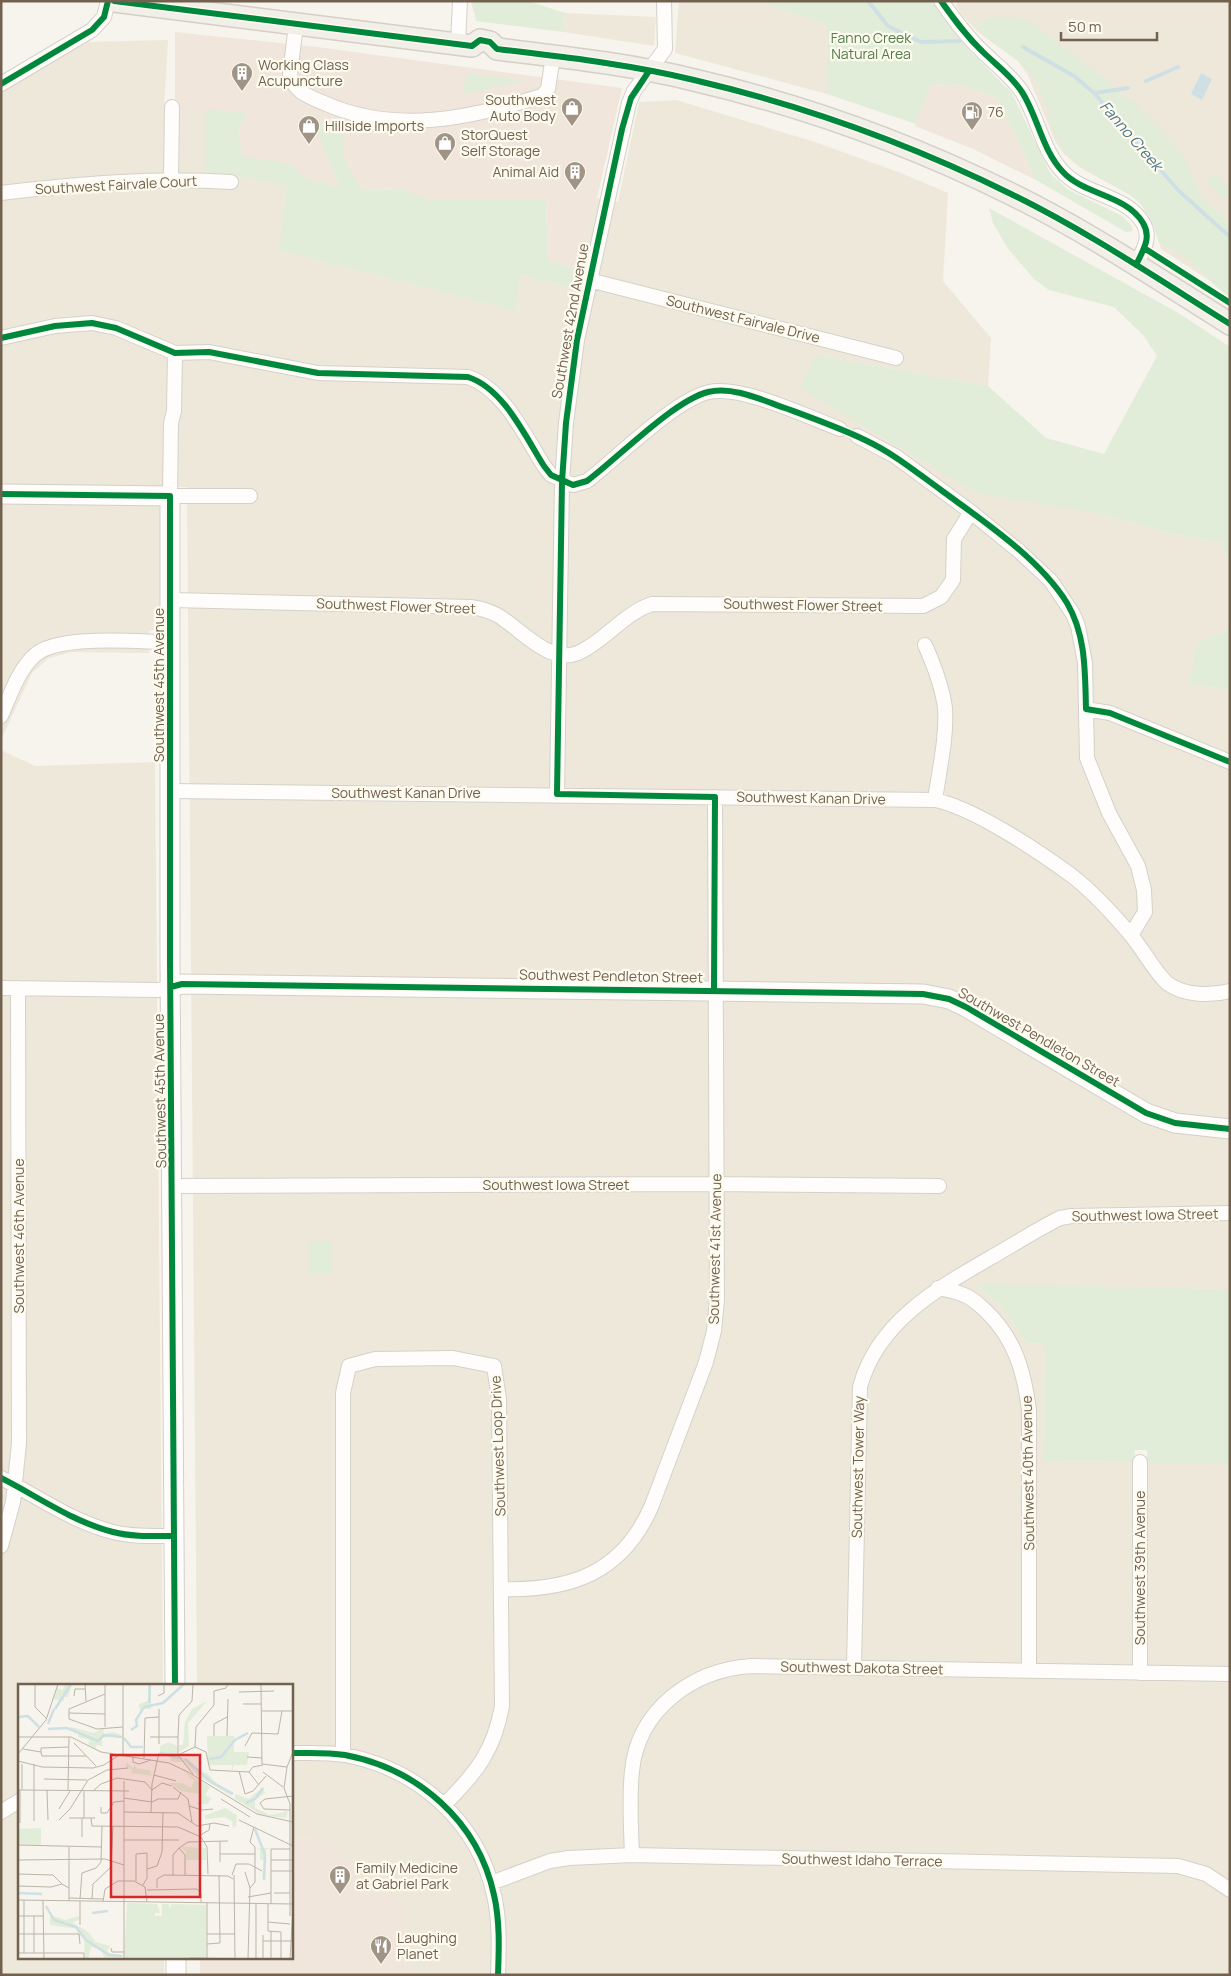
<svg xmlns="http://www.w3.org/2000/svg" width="1231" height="1976" font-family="Manrope,sans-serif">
  <rect width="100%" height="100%" fill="#f6f4ec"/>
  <path fill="#eee8da" d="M 679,1 L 757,1 L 827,24 L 827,94 L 675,53 Z
    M 958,1 L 1230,1 L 1230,294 L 1161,249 L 1157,231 L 1141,204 L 1130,195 L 1079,167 L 1063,153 L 1055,141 L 1028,75 L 1018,61 L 979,33 L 961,14 L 956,6 Z
    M 565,13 L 656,17 L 654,46 L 564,32 Z
    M 168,40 L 164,108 L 205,109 L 205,171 L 287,186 L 278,250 L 517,311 L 520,275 L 572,288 L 574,268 L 597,198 L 618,202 L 639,102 L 676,100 L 815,142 L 901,173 L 948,193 L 943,281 L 991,338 L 988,386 L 816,355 L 1095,513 L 1172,534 L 1221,542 L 1230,566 L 1230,629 L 1196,644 L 1189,684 L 1230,690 L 1230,1289 L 976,1285 L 1001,1306 L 1027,1343 L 1045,1344 L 1044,1461 L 1230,1463 L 1230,1975 L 405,1975 L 406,1907 L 318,1838 L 291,1839 L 291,1685 L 197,1685 L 187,487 L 1,487 L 1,89 L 88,42 Z
    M 1,504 L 162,504 L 162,631 L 149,630 L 149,653 L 72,652 L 49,658 L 32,673 L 1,740 Z
    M 1,750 L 35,766 L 155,762 L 163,1685 L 19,1685 L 19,1957 L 164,1957 L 164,1975 L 1,1975 Z"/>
  <path fill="#f0e6db" d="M 175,32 L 317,47 L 622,88 L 597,198 L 574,268 L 548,261 L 546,200 L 424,200 L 406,190 L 361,189 L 344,156 L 344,131 L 314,124 L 339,186 L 308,180 L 289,164 L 243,157 L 238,129 L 248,113 L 175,109 Z
    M 931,84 L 963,86 L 997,98 L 1036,180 L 973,149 L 915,126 Z
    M 318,1838 L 406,1907 L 405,1975 L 200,1975 L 200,1957 L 291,1957 L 291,1839 Z"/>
  <path fill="#e1edd8" d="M 471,1 L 528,1 L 565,13 L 564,32 L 476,21 Z
    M 757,1 L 931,1 L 970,51 L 1012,93 L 1050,173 L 1067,189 L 1122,216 L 1131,225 L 1133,231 L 1126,232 L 1036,180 L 997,98 L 963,86 L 931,84 L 916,124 L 827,94 L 827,24 Z
    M 1008,17 L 1031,22 L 1107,81 L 1121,95 L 1133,101 L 1182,153 L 1202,199 L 1230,223 L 1230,297 C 1217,289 1209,279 1198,268 C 1187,257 1173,249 1159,243 C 1156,234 1154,225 1150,217 C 1134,186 1093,181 1069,157 C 1047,133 1050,96 1029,72 C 1013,53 989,45 976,24 L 991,18 Z
    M 467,73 L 526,80 L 462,95 Z
    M 205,109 L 248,113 L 238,129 L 243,156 L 290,164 L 308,180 L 339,186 L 314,124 L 315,121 L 344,131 L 344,156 L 361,189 L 406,190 L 425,200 L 546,200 L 548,261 L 574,268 L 572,288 L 520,275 L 517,311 L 278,250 L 287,186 L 205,171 Z
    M 1215,173 L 1230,190 L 1230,195 L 1224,200 L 1207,181 Z
    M 989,208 L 1180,314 L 1230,347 L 1230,566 L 1221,542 L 1172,534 L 1095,513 L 977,493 L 800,388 L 816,355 L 988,386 L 1046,438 L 1104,454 L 1157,356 L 1144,336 L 1114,307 L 1049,290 L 1034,279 L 1006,246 L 993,223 Z
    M 1230,629 L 1230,690 L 1189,684 L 1196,644 Z
    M 309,1241 L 331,1241 L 331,1273 L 309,1273 Z
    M 975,1284 L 1230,1289 L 1230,1463 L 1147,1463 L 1147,1450 L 1135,1450 L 1134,1462 L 1044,1461 L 1045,1344 L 1027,1343 L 1001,1306 Z"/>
  <path fill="#cfe0e5" d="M 1201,73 L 1212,79 L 1202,100 L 1191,94 Z"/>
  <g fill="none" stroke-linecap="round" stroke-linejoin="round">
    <path stroke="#cfe0e5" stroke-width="4" d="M 868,1 L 888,26 L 921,42 L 960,41
      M 1023,47 L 1074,76 L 1094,93 L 1178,190 L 1230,237
      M 1146,81 L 1178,67
      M 1094,93 L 1128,88"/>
    <g stroke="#d5d1ca" stroke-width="16">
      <path id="street" d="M 941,1 C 954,19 966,36 982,51 C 996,65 1011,75 1022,92 C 1038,117 1042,150 1063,172 C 1084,195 1127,195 1143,223 C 1152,238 1143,250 1136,265
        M 296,24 L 290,75 C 294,92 310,97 324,103 C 395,135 470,118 542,96 L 548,89 L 553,56
        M 458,44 L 460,1
        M 1,84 L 92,30 L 104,17 L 108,1
        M 171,179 L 172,107
        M 1,193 C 78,184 154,177 231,182
        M 589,280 L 896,358
        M 1,338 L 55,326 L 92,323 L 116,328 L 175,353 L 209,352 L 318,373 L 468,377 C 504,389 525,436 544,466 L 551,475 L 573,485 L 587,481 C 617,458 676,399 709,392 C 742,385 808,417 840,429
        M 175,353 L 174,411 L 171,423 L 170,496 L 250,496
        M 857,436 L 895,456 L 971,512 L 1019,551 L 1051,581 L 1073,614 L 1078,626 L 1085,663 L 1087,758 L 1109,813 L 1138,866 L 1144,890 L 1145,912 L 1131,935
        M 171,600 L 471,607 C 480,608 489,611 497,615 C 520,628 549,665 578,653 C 605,641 624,613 652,604 L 923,606 L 941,597 L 953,580 L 954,539 L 971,512
        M 925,645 C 934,665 942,686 945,708 C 947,738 939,771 935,800
        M 1086,709 L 1110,713 L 1230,762
        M 1,716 C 10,696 18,670 35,655 C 59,634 138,642 171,642
        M 171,791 L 935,800 C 974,808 1038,851 1071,875 C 1092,891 1113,914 1130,934 C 1143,949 1153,970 1167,983 C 1184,996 1211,996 1230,991
        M 557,794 L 562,482 L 566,423 L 577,340 L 629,103 L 634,91 L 665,49 L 664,1
        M 1,988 L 158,990 L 171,987
        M 173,1186 L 716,1184 L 939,1186
        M 938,1288 C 947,1290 956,1291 964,1295 C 973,1298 979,1305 986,1311 C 1015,1339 1024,1371 1029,1410 L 1029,1671
        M 1140,1462 L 1140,1673
        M 1,1478 C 37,1496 73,1522 113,1532 C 132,1537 154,1536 174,1536
        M 1,1546 L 13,1502 L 19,1443 L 18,988
        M 502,1589 C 571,1591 623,1573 652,1505 L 706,1362 L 714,1331 L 717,1300 L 715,797
        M 854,1667 L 860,1387 C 877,1323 936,1289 990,1258 C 1013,1245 1036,1230 1060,1218 L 1072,1216 L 1230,1213
        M 291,1753 C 309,1753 327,1752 345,1755 C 418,1769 478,1821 494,1895 C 500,1921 499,1948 498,1975
        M 343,1754 L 343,1393 L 349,1366 L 375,1359 L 453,1358 L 494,1366 L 499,1399 L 502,1706 C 494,1751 476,1773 445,1804
        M 1,1812 L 19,1801
        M 632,1855 C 631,1827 629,1798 632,1771 C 638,1709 693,1670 751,1666 L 1230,1674
        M 491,1883 L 550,1861 L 569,1858 L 632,1855 L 1178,1866 L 1206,1874 L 1230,1890"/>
    </g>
    <g stroke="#d4d0c7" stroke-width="21">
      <path id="secondary" d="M 1,494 L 170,496 L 170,959 L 175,1685
        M 171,987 L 182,984 L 923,994 L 949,999 L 966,1007 L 1146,1113 L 1175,1123 L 1230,1129
        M 176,1975 L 176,1957"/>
    </g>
    <g stroke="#d5cfc7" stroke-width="24">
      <path id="primary" d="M 114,1 L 472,46 L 480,40 L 490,42 L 497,49 C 563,57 629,64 694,80 C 801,105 912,145 1011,194 C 1087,231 1158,279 1230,324"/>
    </g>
    <use href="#street" stroke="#fefdfc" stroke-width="14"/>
    <use href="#secondary" stroke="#fefdfc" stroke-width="19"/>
    <use href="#primary" stroke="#f1efe7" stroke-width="21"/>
    <g stroke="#fdfaee" stroke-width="9">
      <path id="cycleway" d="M 114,1 L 472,46 L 480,40 L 490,42 L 497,49 C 563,57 629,64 694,80 C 801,105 912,145 1011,194 C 1087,231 1158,279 1230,324
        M 941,1 C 954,19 966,36 982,51 C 996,65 1011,75 1022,92 C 1038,117 1042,150 1063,172 C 1084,195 1127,195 1143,223 C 1152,238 1143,250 1136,265
        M 649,71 L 631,98 L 622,129 L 577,340 L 566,423 L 562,482 L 557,794 L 715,797 L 714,989
        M 1,84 L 92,30 L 104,17 L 108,1
        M 1144,248 L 1230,303
        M 1,338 L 55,326 L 92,323 L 116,328 L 175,353 L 209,352 L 318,373 L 468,377 C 504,389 525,436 544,466 L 551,475 L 573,485 L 587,481 C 618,458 673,401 708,392 C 733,386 762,400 785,408 C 812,418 840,428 865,440 C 893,453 916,472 941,490 C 983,521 1039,558 1067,603 C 1086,635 1085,672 1086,709 L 1110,713 L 1230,762
        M 1,494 L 170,496 L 170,959 L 175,1685
        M 171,987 L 182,984 L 923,994 L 949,999 L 966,1007 L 1146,1113 L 1175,1123 L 1230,1129
        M 1,1478 C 37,1496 73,1522 113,1532 C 132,1537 154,1536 174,1536
        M 291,1753 C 309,1753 327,1752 345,1755 C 418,1769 478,1821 494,1895 C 500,1921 499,1948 498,1975"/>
    </g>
    <use href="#cycleway" stroke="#00873e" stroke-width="6"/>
  </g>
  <defs>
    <g id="building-pin" transform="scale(1.125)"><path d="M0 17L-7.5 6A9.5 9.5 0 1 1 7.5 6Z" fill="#a09486" stroke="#fdfaee"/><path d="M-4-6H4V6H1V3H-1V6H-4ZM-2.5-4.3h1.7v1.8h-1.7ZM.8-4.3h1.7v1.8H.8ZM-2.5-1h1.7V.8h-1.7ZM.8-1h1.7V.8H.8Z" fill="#fff"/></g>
    <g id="shop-pin" transform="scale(1.125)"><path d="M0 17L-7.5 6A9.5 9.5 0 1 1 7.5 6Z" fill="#a09486" stroke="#fdfaee"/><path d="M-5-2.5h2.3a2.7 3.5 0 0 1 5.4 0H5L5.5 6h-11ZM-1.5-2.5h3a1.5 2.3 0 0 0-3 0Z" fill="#fff"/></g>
    <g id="fuel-pin" transform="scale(1.125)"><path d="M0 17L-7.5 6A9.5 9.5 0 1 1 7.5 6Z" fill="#a09486" stroke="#fdfaee"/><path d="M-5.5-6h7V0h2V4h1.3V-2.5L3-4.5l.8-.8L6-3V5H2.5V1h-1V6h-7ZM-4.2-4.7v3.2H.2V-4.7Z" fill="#fff"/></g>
    <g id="restaurant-pin" transform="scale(1.125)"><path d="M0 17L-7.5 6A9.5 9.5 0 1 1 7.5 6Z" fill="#a09486" stroke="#fdfaee"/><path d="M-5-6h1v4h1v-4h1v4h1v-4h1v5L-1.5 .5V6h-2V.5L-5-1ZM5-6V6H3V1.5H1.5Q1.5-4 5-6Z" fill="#fff"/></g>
  </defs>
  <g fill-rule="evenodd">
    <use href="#building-pin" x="242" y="73"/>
    <use href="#shop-pin" x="572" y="108"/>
    <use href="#fuel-pin" x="972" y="112"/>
    <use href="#shop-pin" x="309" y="126"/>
    <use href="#shop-pin" x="445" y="143"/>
    <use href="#building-pin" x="575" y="172"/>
    <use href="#building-pin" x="340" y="1876"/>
    <use href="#restaurant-pin" x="381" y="1946"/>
  </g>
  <g text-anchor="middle" stroke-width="4.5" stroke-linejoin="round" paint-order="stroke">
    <g font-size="14" fill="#527c4b" stroke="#fdfaee">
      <text x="871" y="43">Fanno Creek<tspan x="871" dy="16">Natural Area</tspan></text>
    </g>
    <g font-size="14" fill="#72614f" stroke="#fdfaee" text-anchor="start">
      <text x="258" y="70">Working Class<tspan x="258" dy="16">Acupuncture</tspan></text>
      <text x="556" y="105" text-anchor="end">Southwest<tspan x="556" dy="16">Auto Body</tspan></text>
      <text x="988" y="117">76</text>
      <text x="325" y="131">Hillside Imports</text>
      <text x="461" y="140">StorQuest<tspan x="461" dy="16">Self Storage</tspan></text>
      <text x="559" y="177" text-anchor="end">Animal Aid</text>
      <text x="356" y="1873">Family Medicine<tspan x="356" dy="16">at Gabriel Park</tspan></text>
      <text x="397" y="1943">Laughing<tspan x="397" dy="16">Planet</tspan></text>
    </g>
    <g font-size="14" fill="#72614f" stroke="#fdfaee">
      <text transform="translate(116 185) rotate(-3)" y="5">Southwest Fairvale Court</text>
      <text transform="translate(743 319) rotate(14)" y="5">Southwest Fairvale Drive</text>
      <text transform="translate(570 321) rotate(-80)" y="5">Southwest 42nd Avenue</text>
      <text transform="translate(803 605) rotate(1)" y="5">Southwest Flower Street</text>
      <text transform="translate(396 606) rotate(2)" y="5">Southwest Flower Street</text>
      <text transform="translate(159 685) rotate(-90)" y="5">Southwest 45th Avenue</text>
      <text x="406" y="798">Southwest Kanan Drive</text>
      <text transform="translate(811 798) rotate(1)" y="5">Southwest Kanan Drive</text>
      <text transform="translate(611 976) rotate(1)" y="5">Southwest Pendleton Street</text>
      <text transform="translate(1039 1037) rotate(30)" y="5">Southwest Pendleton Street</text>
      <text transform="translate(160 1091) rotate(-91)" y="5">Southwest 45th Avenue</text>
      <text x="556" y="1190">Southwest Iowa Street</text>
      <text transform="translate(1145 1215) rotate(-1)" y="5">Southwest Iowa Street</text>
      <text transform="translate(19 1236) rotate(-90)" y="5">Southwest 46th Avenue</text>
      <text transform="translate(715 1249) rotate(-89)" y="5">Southwest 41st Avenue</text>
      <text transform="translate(498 1446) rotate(-92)" y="5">Southwest Loop Drive</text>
      <text transform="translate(858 1467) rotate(-89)" y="5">Southwest Tower Way</text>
      <text transform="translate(1028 1473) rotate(-91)" y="5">Southwest 40th Avenue</text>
      <text transform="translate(1140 1568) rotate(-90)" y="5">Southwest 39th Avenue</text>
      <text transform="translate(862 1668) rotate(1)" y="5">Southwest Dakota Street</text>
      <text transform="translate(862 1860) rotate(1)" y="5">Southwest Idaho Terrace</text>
    </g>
    <g font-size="15" font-style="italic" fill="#4e778a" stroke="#fdfaee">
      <text transform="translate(1131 136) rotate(49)" y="5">Fanno Creek</text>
    </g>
  </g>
  <g transform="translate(18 1684)">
    <rect width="275" height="275" fill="#f6f4ec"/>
    <path d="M 47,0 L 54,0 L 50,13 L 46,13 L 46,17 L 36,15 L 39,4 L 45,6 ZM 130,0 L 133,0 L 133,25 L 121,25 L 121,20 L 130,17 ZM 189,17 L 170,39 L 171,62 L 161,68 L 161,61 L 165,61 L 167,38 L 174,25 ZM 53,43 L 76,49 L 85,44 L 86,50 L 95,48 L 103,51 L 84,54 L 84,61 L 87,63 L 79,61 L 77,65 L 70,60 L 72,56 L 60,53 L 61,49 L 52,46 ZM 189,52 L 216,52 L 216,68 L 231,68 L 229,81 L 216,81 L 214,86 L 214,81 L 190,81 ZM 151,58 L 159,62 L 159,69 L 175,88 L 165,78 L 153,78 L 152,73 L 142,70 L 142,62 ZM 163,73 L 170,75 L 182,88 L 189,89 L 203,104 L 215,108 L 214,112 L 180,92 ZM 108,79 L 116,84 L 116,80 L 119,85 L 132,86 L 134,92 L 113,89 L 114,85 L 108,84 ZM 164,86 L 192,103 L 187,111 L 193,114 L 190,120 L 179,120 L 182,115 L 181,110 L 163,107 L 151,99 L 164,99 L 173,104 L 176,97 ZM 245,103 L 247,109 L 237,116 L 237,124 L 252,131 L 270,127 L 268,134 L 251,132 L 242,130 L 217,115 L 217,110 L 231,115 ZM 207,124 L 219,131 L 218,142 L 215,144 L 214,137 L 206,133 L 188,135 L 186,132 ZM 23,144 L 23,161 L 0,160 L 0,145 ZM 163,163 L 188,164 L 188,176 L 168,176 L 168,168 ZM 238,164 L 252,164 L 248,166 L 247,197 L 244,192 L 246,177 L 242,175 L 242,165 ZM 109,219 L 139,220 L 142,229 L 137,229 L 137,232 L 144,232 L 144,220 L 151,220 L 151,225 L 154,220 L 188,221 L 188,274 L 106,275 ZM 32,231 L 47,236 L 61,232 L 61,236 L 55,238 L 58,241 L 68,246 L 78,258 L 92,262 L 89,268 L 105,273 L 86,273 L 83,264 L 73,263 L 70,275 L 67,275 L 66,254 L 59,250 L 60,245 L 32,241 Z" fill="#e1edd8"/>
    <path fill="none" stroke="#cfe0e5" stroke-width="2.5" d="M 131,19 L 132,0M 37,25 L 53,0M 0,33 L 10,32 L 21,43M 30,40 L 36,25M 30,45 L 49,44 L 80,57 L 86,51 L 104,53M 113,46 L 119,42 L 118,36 L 126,23 L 145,19 L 166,0M 106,54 L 113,63 L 125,63M 142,69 L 161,74M 167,75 L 192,97 L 215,110M 191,75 L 203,73 L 217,56 L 230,49M 228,119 L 237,115 L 245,104M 237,145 L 247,171 L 246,196M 0,209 L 24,210M 28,222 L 36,236 L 58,243 L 68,256 L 91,271 L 104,272M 74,229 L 90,227"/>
    <path fill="none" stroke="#bdb5a8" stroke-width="1" d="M 17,0 L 17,23 L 28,34M 67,0 L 68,17M 87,0 L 87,43M 243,0 L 244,80 L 269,83M 221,8 L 256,7M 56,12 L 57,5 L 67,5M 140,12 L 146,9 L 146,0M 225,20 L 243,20M 196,21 L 196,7 L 208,4 L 210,0M 141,25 L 141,60M 244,27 L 275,27M 51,29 L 87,30M 51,35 L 79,45 L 105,43M 51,35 L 51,25 L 87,10M 196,52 L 196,40 L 209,33M 209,52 L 210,15M 0,53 L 53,53 L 83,68 L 151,79 L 170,88 L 239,130 L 275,138M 132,53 L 160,53M 56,59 L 78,82M 227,62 L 234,49 L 260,50 L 264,27M 177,63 L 188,68 L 192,86 L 231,88M 177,63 L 178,43 L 196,21M 5,65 L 23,68 L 24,72 L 68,72M 23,68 L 23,64 L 50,63M 0,70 L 28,36 L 40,0M 160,71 L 177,63M 105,72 L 105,0M 115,73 L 115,78 L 121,80 L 133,76M 229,73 L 244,74M 126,74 L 127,34 L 141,33M 0,77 L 24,83 L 75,84 L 86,81 L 101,71M 269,83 L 266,104 L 272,120 L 272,232M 269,83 L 275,68M 221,87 L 227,110 L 235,107 L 248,92M 231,88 L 235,83 L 245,81M 231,88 L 241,101M 245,88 L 265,103M 175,90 L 160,71 L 160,53 L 161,31 L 174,17 L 175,0M 136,91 L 158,97M 26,95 L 69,96M 155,103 L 170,115 L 174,138M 0,106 L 111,107M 2,106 L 2,139M 4,106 L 4,80M 29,106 L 30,136M 50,106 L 51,53M 66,107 L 66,134M 75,107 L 83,100 L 99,94 L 127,98 L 134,106 L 144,99 L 154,102M 106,114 L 134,118M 203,115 L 232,133M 134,118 L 140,115 L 160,115 L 163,108M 171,122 L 184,126 L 195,125M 83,123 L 83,129 L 89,129 L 96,118 L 106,117M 41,125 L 52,107M 272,126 L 246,125 L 242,119 L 247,115 L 275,112M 106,128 L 160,129 L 179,142 L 196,139 L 211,142M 133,128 L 134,100 L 141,69M 51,134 L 77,134M 64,134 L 64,153M 73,134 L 74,142 L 160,143 L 183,153 L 189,163 L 190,190M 41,136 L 52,125 L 70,96 L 89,86 L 110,84M 221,136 L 275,162M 16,137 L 16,80M 181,152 L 191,146 L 192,140M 106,156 L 161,156M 202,157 L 202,178M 0,161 L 84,163M 161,164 L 167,171 L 167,191M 202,170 L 237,170M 0,176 L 87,175 L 106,181M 253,176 L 275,176M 129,185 L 139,182 L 144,168 L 145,128M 253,187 L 275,187M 227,188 L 232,204 L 230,275M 0,190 L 35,191 L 44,200M 155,191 L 155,171 L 161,164 L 170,158 L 210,157M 214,191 L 218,180 L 231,180 L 244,187M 216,191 L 217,275M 118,197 L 118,170 L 129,169 L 129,194 L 125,201M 0,202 L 33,203 L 44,200 L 51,204M 139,204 L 139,195 L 146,191 L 210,192 L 215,195M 232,204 L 237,198 L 237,163 L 232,158 L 236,143M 129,206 L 179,205 L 183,209 L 183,219M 256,209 L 272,209M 230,213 L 253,209M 51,214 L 85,215M 62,215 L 64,189 L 78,184 L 83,178 L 84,142M 74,215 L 75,200 L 93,183 L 95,142M 0,216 L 275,220M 25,217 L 26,275M 51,217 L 51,163M 62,217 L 62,241M 85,218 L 87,205 L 100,197 L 116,197 L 127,203 L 129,218M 238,220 L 238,275M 250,220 L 250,247 L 263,248 L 263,275M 253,220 L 253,165 L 272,165M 0,232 L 26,232M 250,238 L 272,240M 0,250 L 61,250 L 62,260M 189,250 L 217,250M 245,257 L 275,257M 189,260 L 202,259 L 201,191M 93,264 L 94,268 L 106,268M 0,269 L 66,269 L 66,275M 6,269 L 6,216M 16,269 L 16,232M 172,274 L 233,275M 189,274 L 189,219M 106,275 L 106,97M 245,275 L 245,251M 253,275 L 253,247M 272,275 L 275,226"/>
    <path fill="#d62828" fill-opacity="0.15" stroke="#d62828" stroke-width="2.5" d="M 93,71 L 182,71 L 182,213 L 93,213 Z"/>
    <rect width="275" height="275" fill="none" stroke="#72614f" stroke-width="2.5"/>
  </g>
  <rect width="1231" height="1976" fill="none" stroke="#72614f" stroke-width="5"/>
  <path d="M1061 32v8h96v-8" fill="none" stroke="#72614f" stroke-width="2.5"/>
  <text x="1068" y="32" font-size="15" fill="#72614f" stroke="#fdfaee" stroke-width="4" paint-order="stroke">50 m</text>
</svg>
